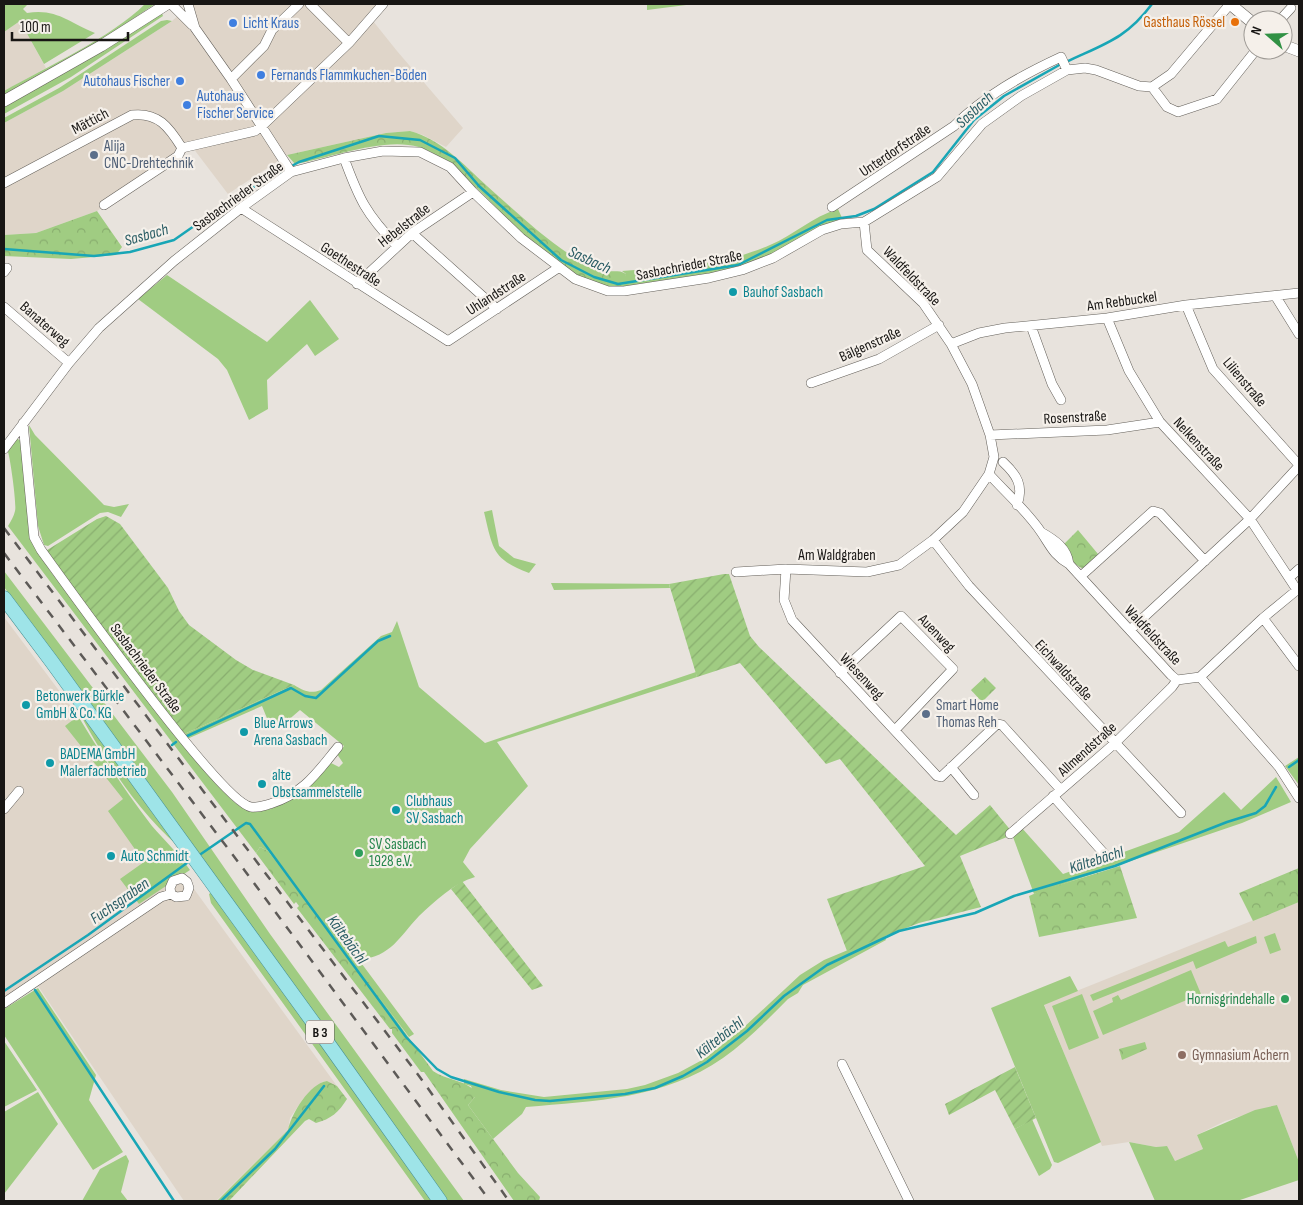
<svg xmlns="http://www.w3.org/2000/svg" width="1303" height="1205" font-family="'Sofia Sans Condensed',sans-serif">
  <defs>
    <pattern id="forest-crowns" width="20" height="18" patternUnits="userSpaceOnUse" patternTransform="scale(1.25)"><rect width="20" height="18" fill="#a0cc82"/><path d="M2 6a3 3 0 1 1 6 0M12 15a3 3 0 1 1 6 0" fill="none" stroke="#89ae6f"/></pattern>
    <pattern id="garden-furrows" width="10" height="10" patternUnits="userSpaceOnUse" patternTransform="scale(1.25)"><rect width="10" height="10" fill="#a0cc82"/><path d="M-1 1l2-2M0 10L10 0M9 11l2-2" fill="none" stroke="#89ae6f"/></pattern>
  </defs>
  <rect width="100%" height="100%" fill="#e8e3dd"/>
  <path fill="#dfd5c9" d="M 191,4 L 388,4 L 373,21 L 397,51 L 463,128 L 446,147 L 423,135 L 410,131 L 386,133 L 287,155 L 228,194 L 193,148 L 97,211 L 36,233 L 4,235 L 4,123 L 63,91 L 172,21 Z
    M 20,21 L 46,68 L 4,91 L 4,32 Z
    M 4,617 L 78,716 L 66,726 L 178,867 L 337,1086 L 327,1081 L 322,1082 L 303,1099 L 290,1118 L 288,1130 L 216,1201 L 184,1201 L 38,986 L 4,1009 Z
    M 1299,902 L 1299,1162 L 1277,1105 L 1225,1121 L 1197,1135 L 1203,1149 L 1175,1161 L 1166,1146 L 1156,1147 L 1129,1142 L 1102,1146 L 1044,1004 Z"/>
  <path fill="#a0cc82" d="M 4,4 L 28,4 L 23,9 L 27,13 C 57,8 69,23 95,33 L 44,64 L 20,21 L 4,32 Z
    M 145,4 L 155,4 L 97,43 L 4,98 L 4,91 C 45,68 112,37 145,4 Z
    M 647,4 L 694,4 L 647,10 Z
    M 162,13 L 163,16 L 71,77 L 4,114 L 4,106 Z
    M 167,20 L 172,21 L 63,91 L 4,123 L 4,118 L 59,88 L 161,21 Z
    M 838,209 L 843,220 L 770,256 L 714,275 L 620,289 L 626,274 L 622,271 C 673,267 722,266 770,245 C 794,235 812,217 838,209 Z
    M 167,275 L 267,342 L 310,300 L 339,339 L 315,356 L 307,344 L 267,380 L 268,409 L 249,420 L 227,370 L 218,359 L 138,299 Z
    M 29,425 L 35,435 L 104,505 L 114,507 L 129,504 L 121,517 L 108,512 L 100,513 L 48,546 L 44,545 L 38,526 Z
    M 16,438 L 21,441 L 34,546 L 51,572 L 181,743 C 193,757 228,801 243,808 C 251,812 260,810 269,807 C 300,797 309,787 331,763 L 339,767 L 343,763 L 337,754 L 344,746 L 300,710 L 286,722 L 271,728 L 262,706 L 187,739 L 182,735 L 294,685 C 304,691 310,694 321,690 L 381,636 L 392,632 L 397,621 L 419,687 L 485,743 L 696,672 L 697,677 L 497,742 L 528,786 L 470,849 L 463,862 L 475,877 C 454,883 435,901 419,916 C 399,937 392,956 359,960 L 414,1034 L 409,1037 L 268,851 L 260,847 L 256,853 L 8,526 C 11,521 14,516 15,511 C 17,505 10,457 8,452 Z
    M 492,510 L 499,546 L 514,558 L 536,564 L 529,573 C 492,559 493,549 484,512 Z
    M 4,571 L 172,792 L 270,934 L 464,1201 L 447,1201 L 188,839 L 4,587 Z
    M 551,583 L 669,584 L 670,588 L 554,590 Z
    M 83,713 L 178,846 C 138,811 105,761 80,714 Z
    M 78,716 C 101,754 125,791 152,826 C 165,841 178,853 190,870 L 139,904 L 120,879 L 144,862 L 108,811 L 123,799 L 65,726 Z
    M 1299,757 L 1299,785 L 1285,766 Z
    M 1276,777 L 1291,802 L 1242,823 L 1034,894 L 1013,837 L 1021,827 L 1063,874 L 1179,832 L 1224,792 L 1241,810 Z
    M 212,892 L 436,1201 L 425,1201 L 211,903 L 209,894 Z
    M 1275,933 L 1281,950 L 1270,954 L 1264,937 Z
    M 884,935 L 886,940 L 803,985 L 798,993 L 788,999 C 768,1019 747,1041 723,1058 C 664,1099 595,1101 526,1107 L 522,1114 L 493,1139 L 468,1105 L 475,1097 L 471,1086 L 464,1084 L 464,1079 L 501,1090 L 544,1097 L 627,1089 L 645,1085 L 678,1073 L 704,1059 L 742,1029 L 800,975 L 824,960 Z
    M 1256,936 L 1257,943 L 1196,969 L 1193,961 L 1093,1001 L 1090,995 L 1225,941 L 1228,947 Z
    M 1191,970 L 1201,994 L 1103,1035 L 1093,1011 L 1113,1002 L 1112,998 L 1118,995 L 1121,1000 Z
    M 1070,976 L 1078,991 L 1044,1005 L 1101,1142 L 1058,1163 L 1054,1162 L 991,1008 Z
    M 38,988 L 96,1075 L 89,1100 L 123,1152 L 93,1170 L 4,1035 L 4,1009 Z
    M 1082,994 L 1099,1038 L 1069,1050 L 1052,1006 Z
    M 4,1041 L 37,1090 L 4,1107 Z
    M 38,1092 L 58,1124 L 4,1194 L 4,1112 Z
    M 1277,1105 L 1299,1162 L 1299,1180 L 1237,1201 L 1155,1201 L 1129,1142 L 1156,1147 L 1167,1146 L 1175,1161 L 1203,1149 L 1197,1135 L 1255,1110 Z
    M 1032,1119 L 1052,1165 L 1050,1169 L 1039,1176 L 1015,1129 Z
    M 126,1155 L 129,1161 L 121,1192 L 128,1201 L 82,1201 L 100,1169 Z"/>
  <path fill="url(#forest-crowns)" d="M 410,131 C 442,140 463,164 487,186 C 513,209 540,235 569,254 C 580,261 595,268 608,271 C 615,272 620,270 626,274 C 625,290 616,290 603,285 C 595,282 586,280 578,276 C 535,255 499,206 463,176 C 451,165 435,152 419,147 C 382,137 332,158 295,164 L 287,155 L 386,133 Z
    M 97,211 L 122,247 L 116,255 L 71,259 L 4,256 L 4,235 L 36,233 Z
    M 1078,530 L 1098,554 L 1083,569 L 1075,564 L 1064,544 Z
    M 985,677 L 996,688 L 982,702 L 971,690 Z
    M 260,847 L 268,851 L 340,943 L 433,1071 C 446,1080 466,1080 476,1092 L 475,1097 L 468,1105 L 518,1173 L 540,1197 L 539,1201 L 514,1201 L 424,1072 L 421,1072 L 392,1033 L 392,1029 L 390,1029 L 297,908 L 299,906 L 296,902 L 294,904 L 256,853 Z
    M 1120,866 L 1137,918 L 1039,937 L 1029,896 L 1043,890 Z
    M 1299,868 L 1299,902 L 1253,921 L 1239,893 Z
    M 1145,1042 L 1147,1049 L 1122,1060 L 1119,1049 Z
    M 327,1081 L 337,1086 L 347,1099 C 339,1112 331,1119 316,1123 L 309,1119 L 305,1121 L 229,1201 L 217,1201 L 288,1130 C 291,1114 310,1083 327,1081 Z"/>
  <path fill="url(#garden-furrows)" d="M 106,516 L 120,524 L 168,588 L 179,611 L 189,625 L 236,660 L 253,670 L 294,685 L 182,735 L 44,552 L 97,519 Z
    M 724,574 L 729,574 L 750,636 L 759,647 L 956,835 L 990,805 L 1012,832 L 1007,837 L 960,856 L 981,907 L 919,923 L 847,951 L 827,899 L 925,866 L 840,759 L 826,764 L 740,663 L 697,677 L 669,584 Z
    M 462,881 L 543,986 L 532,990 L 451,889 Z
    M 1015,1067 L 1036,1118 L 1015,1129 L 995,1090 L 949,1115 L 945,1104 Z"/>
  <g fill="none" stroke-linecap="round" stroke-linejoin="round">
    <path stroke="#18a6b6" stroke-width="2.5" d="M 1066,62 C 1104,44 1126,39 1152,4
      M 4,249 L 94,256 L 130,252 L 174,240 L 237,196 L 299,162 L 379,136 L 420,140 L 455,158 L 479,186 L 561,260 L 594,277 L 618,284 L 738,265 L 827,220 L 856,216 L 874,209 L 933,172 L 974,120 L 1004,96 L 1061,64
      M 185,737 L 291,688 L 305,696 L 316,698 L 378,641 L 390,636
      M 172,745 L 176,742
      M 1289,767 L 1299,760
      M 198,856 L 246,823 L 250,824 L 406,1037 L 437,1069 L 451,1077 L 499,1092 L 535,1100 L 550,1101 L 625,1094 L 655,1088 L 683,1076 L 707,1062 L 747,1031 L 784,996 L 827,965 L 899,931 L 975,913 L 1014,896 L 1115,866 L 1227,822 L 1256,813 L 1265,806 L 1276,787
      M 35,990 L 174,1201
      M 4,991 L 88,935 L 191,860
      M 221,1201 L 275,1149 L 324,1086"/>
    <g stroke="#64605a" stroke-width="10">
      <path id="minor" d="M 171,4 L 192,25
        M 188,4 L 195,28 L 231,79 L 291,172
        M 310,4 L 349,43
        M 1280,20 L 1291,8
        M 231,79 L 264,46 L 272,30 L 299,4
        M 1152,87 L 1167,107 L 1178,112 L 1217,99 L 1256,50
        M 182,148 L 255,131 L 262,126 L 349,43 L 383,4
        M 344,158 C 359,199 366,214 397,246
        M 4,183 L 132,115 C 158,112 169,127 182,148 L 178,156 L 104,205
        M 832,207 L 954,126 C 984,96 1022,75 1061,57 L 1067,70
        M 241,208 L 448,341 L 558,268
        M 412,233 L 497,309
        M 4,272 L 7,268
        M 357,284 L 412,233 L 473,192
        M 1276,297 L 1299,334
        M 1186,305 L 1213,369 L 1299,465
        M 4,307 L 69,363
        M 1107,318 L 1129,371 L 1160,422 L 1250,519 L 1297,590 L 1263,618 L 1200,677
        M 1031,326 L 1052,384 L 1061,400
        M 951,344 L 979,333 L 1005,328 L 1107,318 L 1186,305 L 1299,293
        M 811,383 L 879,359 L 939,325
        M 23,423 L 34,537 L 41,550 C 68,587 221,802 251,807 C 258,808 263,806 270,804 C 304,793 316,774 338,747
        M 990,435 L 1107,430 L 1160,422
        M 4,449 L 69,363 L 99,328 L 174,261 L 241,208 L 291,172 L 344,158 L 383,151 L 420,152 L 450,167 L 473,192 L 521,238 L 575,279 L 608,291 L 624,291 L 709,278 L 742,270 L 773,258 L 822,230 L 841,224 L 864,222 L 937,177 L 982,124 L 1021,96 L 1067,70 L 1085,68 L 1096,70 L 1139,86 L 1152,87 L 1171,74 L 1230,4
        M 1003,462 C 1017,475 1024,486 1017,505
        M 989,474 C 1006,493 1027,511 1041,532 C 1050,545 1054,556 1069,564 L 1171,675 L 1177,680 L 1200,677
        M 1041,532 C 1055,540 1067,548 1069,564
        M 933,540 L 969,586 L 1181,813
        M 786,569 L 784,600 L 792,620 L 937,776 L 941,777 L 997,724 L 1002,725 L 1061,790
        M 736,572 L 786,569 L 867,572 L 899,565 L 933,540 L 963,512 L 989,474 L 994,457 L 990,435 L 972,384 L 951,344 L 923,303 L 867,250 L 864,222
        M 1081,576 L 1153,511 L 1160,513 L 1205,561
        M 1289,578 L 1299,569
        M 1263,618 L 1299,666
        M 1130,630 L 1250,519 L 1299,466
        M 840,673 L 901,616 L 953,669 L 895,730
        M 1200,677 L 1279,767 L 1299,798
        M 951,767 L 974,795
        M 1053,796 L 1108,858
        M 4,809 L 19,791
        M 1010,834 L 1114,744 L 1172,687 L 1177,680
        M 4,1003 L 161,897 L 171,894 L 176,897 L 186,896 L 189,888 L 187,882 L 182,878 L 173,881 L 170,888 L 171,894
        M 842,1064 L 909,1201"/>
    </g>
    <g stroke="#64605a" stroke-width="12">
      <path id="tertiary" d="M 1230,4 L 1253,23
        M 1283,45 L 1299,51
        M 4,101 L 101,46 L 167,4"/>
    </g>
    <g stroke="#469094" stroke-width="15">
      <path id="primary" d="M 4,598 L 52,662 L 315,1025 L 440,1201"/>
    </g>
    <use href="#minor" stroke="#fff" stroke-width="9"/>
    <use href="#tertiary" stroke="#fff" stroke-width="11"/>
    <use href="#primary" stroke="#9ee4e8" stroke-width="14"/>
    <path stroke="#5d5a57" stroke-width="2.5" stroke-dasharray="9 9" stroke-linecap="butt" d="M 4,528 L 419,1076 L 509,1201
      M 4,553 L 245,871 L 490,1201"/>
  </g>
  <circle fill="#e8710a" stroke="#f5f0ea" stroke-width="2" cx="1235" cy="22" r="5"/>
  <g fill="#3f7fe0" stroke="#f5f0ea" stroke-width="2">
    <circle cx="233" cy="23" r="5"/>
    <circle cx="261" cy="75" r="5"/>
    <circle cx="180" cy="81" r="5"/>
    <circle cx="187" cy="105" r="5"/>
  </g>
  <g fill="#5c6f8a" stroke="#f5f0ea" stroke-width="2">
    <circle cx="94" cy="155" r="5"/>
    <circle cx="926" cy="714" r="5"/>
  </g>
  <g fill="#0f9aa8" stroke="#f5f0ea" stroke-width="2">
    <circle cx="733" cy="292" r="5"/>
    <circle cx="26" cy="705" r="5"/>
    <circle cx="244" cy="732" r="5"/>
    <circle cx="50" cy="763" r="5"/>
    <circle cx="262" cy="784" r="5"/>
    <circle cx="396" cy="810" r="5"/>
    <circle cx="111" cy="856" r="5"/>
  </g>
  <g fill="#2e9e5b" stroke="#f5f0ea" stroke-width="2">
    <circle cx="359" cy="853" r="5"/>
    <circle cx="1285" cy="999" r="5"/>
  </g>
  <circle fill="#8d6e63" stroke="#f5f0ea" stroke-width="2" cx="1182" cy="1055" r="5"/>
  <g text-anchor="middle" stroke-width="4.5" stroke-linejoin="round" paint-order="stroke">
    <rect fill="#f5f0ea" stroke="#5a5754" stroke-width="1" x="306" y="1020.5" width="28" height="23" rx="4"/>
    <g font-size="14" font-weight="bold" fill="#181614">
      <text x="320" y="1037">B 3</text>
    </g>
    <g font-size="15" fill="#c56008" stroke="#f5f0ea" text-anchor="end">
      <text x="1225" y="27">Gasthaus Rössel</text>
    </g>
    <g font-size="15" fill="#366cbe" stroke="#f5f0ea" text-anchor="start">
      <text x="243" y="28">Licht Kraus</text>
      <text x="271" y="80">Fernands Flammkuchen-Böden</text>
      <text x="170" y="86" text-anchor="end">Autohaus Fischer</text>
      <text x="197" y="101">Autohaus<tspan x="197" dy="17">Fischer Service</tspan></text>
    </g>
    <g font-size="15" fill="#181614" stroke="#f5f0ea">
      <text transform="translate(90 121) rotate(-28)" y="5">Mättich</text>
      <text transform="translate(895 150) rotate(-34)" y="5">Unterdorfstraße</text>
      <text transform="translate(238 196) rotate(-36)" y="5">Sasbachrieder Straße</text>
      <text transform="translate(404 225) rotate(-38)" y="5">Hebelstraße</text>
      <text transform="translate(351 264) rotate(33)" y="5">Goethestraße</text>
      <text transform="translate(689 265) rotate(-11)" y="5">Sasbachrieder Straße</text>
      <text transform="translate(912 276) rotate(46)" y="5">Waldfeldstraße</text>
      <text transform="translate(496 293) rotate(-33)" y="5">Uhlandstraße</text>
      <text transform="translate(1122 301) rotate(-8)" y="5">Am Rebbuckel</text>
      <text transform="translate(45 324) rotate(41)" y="5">Banaterweg</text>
      <text transform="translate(870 344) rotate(-24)" y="5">Bälgenstraße</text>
      <text transform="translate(1245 382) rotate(50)" y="5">Lilienstraße</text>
      <text transform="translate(1075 417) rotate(-3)" y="5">Rosenstraße</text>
      <text transform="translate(1199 444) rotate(47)" y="5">Nelkenstraße</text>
      <text x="837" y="560">Am Waldgraben</text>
      <text transform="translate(937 633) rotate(46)" y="5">Auenweg</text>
      <text transform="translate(1153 635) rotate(47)" y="5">Waldfeldstraße</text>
      <text transform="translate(146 668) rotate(53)" y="5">Sasbachrieder Straße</text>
      <text transform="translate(1064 670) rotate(47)" y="5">Eichwaldstraße</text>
      <text transform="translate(862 676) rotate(47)" y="5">Wiesenweg</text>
      <text transform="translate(1087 749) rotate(-42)" y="5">Allmendstraße</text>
    </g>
    <g font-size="15" fill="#4e5e75" stroke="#f5f0ea" text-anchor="start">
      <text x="104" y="151">Alija<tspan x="104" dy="17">CNC-Drehtechnik</tspan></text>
      <text x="936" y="710">Smart Home<tspan x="936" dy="17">Thomas Reh</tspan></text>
    </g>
    <g font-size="15" fill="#0d838f" stroke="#f5f0ea" text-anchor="start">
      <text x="743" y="297">Bauhof Sasbach</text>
      <text x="36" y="701">Betonwerk Bürkle<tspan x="36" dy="17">GmbH &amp; Co. KG</tspan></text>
      <text x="254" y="728">Blue Arrows<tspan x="254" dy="17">Arena Sasbach</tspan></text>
      <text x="60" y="759">BADEMA GmbH<tspan x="60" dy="17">Malerfachbetrieb</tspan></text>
      <text x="272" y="780">alte<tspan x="272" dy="17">Obstsammelstelle</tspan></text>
      <text x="406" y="806">Clubhaus<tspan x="406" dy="17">SV Sasbach</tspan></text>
      <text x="121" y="861">Auto Schmidt</text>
    </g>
    <g font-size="15" fill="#27864d" stroke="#f5f0ea" text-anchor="start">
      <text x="369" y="849">SV Sasbach<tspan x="369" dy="17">1928 e.V.</tspan></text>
      <text x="1275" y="1004" text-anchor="end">Hornisgrindehalle</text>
    </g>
    <g font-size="15" fill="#785e54" stroke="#f5f0ea" text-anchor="start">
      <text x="1192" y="1060">Gymnasium Achern</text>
    </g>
    <g font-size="16" font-style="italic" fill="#295c64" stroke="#f5f0ea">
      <text transform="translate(974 109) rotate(-43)" y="6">Sasbach</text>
      <text transform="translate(146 234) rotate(-16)" y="6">Sasbach</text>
      <text transform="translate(590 259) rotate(25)" y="6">Sasbach</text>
      <text transform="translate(1096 859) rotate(-18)" y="6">Kältebächl</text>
      <text transform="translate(119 900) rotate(-35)" y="6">Fuchsgraben</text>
      <text transform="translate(348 939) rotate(54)" y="6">Kältebächl</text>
      <text transform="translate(719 1037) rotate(-38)" y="6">Kältebächl</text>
    </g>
  </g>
  <rect width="1303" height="1205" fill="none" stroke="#181614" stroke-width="10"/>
  <g transform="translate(1268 35) rotate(290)"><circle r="24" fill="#f5f0ea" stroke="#9d9994"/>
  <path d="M0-4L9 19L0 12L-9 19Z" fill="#319144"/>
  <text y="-8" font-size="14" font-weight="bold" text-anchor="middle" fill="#181614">N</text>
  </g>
  <path d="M12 32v8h116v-8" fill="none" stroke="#181614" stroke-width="2.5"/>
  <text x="20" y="32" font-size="15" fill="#181614" stroke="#f5f0ea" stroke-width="4" paint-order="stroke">100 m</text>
</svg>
